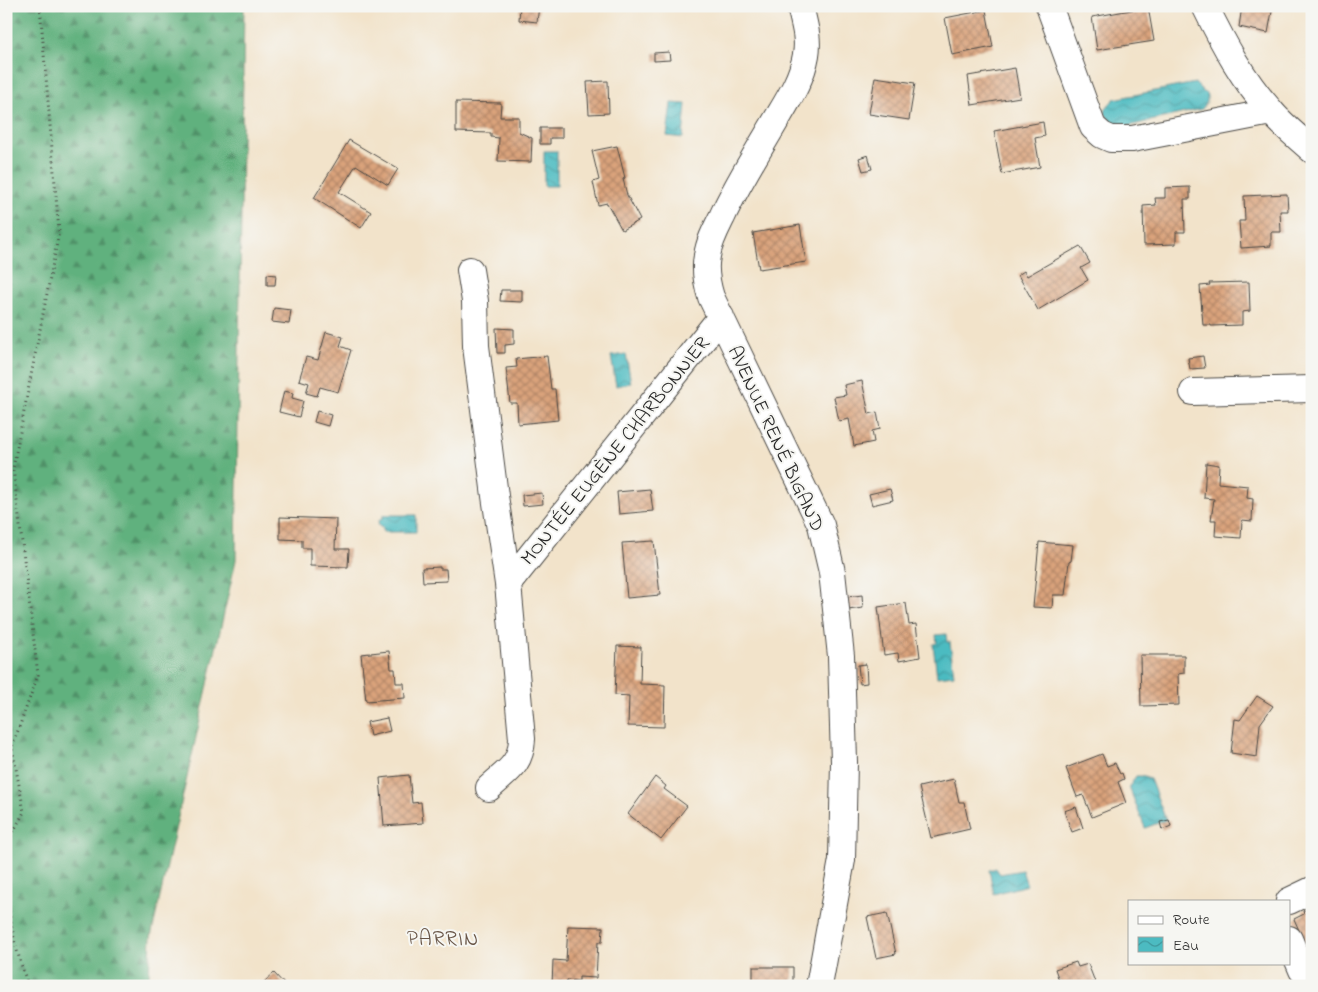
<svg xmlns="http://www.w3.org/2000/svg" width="1318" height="992" font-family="'Indie Flower',sans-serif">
  <defs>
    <pattern id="forest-firs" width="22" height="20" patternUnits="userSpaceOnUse" patternTransform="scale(1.25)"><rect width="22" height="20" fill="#60b17e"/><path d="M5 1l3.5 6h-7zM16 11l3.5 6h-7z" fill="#4f9067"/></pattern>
    <pattern id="water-waves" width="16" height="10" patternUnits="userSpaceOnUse" patternTransform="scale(1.25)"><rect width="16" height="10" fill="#4cbbc1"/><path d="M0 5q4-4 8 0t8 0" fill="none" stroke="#3f989d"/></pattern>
    <pattern id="building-cross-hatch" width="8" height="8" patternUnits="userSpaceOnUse" patternTransform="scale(1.25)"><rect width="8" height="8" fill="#daa37c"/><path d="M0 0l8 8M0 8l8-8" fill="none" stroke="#b18566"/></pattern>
  </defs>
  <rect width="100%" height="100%" fill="#f6f6f2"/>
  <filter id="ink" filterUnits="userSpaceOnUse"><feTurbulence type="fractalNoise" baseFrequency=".02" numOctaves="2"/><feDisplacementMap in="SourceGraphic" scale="10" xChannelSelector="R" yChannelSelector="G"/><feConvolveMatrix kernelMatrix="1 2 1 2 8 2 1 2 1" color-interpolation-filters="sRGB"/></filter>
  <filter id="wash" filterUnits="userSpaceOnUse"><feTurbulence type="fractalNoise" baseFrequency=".0096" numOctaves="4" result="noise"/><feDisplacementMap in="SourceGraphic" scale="20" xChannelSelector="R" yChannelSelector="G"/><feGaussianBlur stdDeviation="1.12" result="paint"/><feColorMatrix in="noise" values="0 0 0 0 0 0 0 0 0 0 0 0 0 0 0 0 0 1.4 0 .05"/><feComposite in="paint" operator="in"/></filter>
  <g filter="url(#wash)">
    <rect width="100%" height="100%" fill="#f2e3ca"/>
    <path fill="url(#forest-firs)" stroke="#466e54" d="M 6,6 L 244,6 L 236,560 L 151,937 L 149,975 L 152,986 L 6,986 Z"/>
    <path fill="url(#water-waves)" stroke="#3c7376" d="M 1195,83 L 1207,95 L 1207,102 L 1202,109 L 1124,127 L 1109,120 L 1105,114 L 1106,108 L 1114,99 Z
      M 671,103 L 686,104 L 683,138 L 667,136 Z
      M 544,151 L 557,151 L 557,186 L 544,186 Z
      M 626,354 L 631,383 L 616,386 L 611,356 Z
      M 383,515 L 416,515 L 416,532 L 383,532 L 383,528 L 380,527 L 378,524 L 379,520 L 383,518 Z
      M 946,634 L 947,642 L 950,642 L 954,675 L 937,677 L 933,644 L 937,643 L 936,635 Z
      M 1136,776 L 1141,776 L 1150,779 L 1166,820 L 1145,828 L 1129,787 Z
      M 996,868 L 1000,874 L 1022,870 L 1027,885 L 994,894 L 989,870 Z"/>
    <g id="blocks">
      <path fill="url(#building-cross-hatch)" d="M 520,6 L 539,6 L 537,22 L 519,20 Z
        M 1242,6 L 1273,6 L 1268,33 L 1239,27 Z
        M 1148,7 L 1154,41 L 1097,50 L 1092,17 Z
        M 986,10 L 993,47 L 952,55 L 945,18 Z
        M 669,52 L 670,60 L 654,61 L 654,53 Z
        M 1015,68 L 1020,97 L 972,105 L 968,76 Z
        M 875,77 L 915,83 L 909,120 L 869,114 Z
        M 608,81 L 609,113 L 589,114 L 587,82 Z
        M 456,102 L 501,103 L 500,117 L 519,117 L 519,132 L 532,138 L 531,162 L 498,161 L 499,138 L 491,137 L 491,133 L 456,132 Z
        M 1043,122 L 1045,136 L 1035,138 L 1040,167 L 1002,174 L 994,131 Z
        M 540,128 L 562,128 L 562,138 L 550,138 L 550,144 L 540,144 Z
        M 349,140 L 398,169 L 388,185 L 356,165 L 339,192 L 371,212 L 361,228 L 314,198 Z
        M 617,146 L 625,178 L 623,179 L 627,195 L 640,220 L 622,230 L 607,203 L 598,205 L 593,182 L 599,180 L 592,151 Z
        M 868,155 L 872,169 L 863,171 L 859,158 Z
        M 1190,187 L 1190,199 L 1184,199 L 1185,232 L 1176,232 L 1176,244 L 1144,245 L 1143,206 L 1156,205 L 1155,198 L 1165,198 L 1165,188 Z
        M 1287,194 L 1288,211 L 1280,211 L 1281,232 L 1271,232 L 1271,246 L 1241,248 L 1239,221 L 1245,221 L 1244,196 Z
        M 800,225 L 806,262 L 759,269 L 753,233 Z
        M 1080,246 L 1090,263 L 1081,268 L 1088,280 L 1038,310 L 1018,275 L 1024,271 L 1027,276 Z
        M 267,274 L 276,275 L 275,285 L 267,285 Z
        M 1249,282 L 1250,311 L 1242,312 L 1242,325 L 1211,326 L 1211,325 L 1203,325 L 1200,286 L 1210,285 L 1209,283 Z
        M 501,290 L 522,290 L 522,302 L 500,301 Z
        M 274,308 L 291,310 L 289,324 L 272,322 Z
        M 496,328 L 514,329 L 514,344 L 505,345 L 505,353 L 497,353 Z
        M 326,332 L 343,337 L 340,346 L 351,350 L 338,392 L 320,387 L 317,396 L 306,393 L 309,383 L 299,380 L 306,357 L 318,360 Z
        M 547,356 L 551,389 L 555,389 L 558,420 L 518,424 L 517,403 L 510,403 L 506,368 L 517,367 L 516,359 Z
        M 1203,356 L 1205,368 L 1190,369 L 1188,358 Z
        M 862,381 L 869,414 L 877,412 L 880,429 L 872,431 L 874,442 L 854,446 L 849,419 L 839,421 L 834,397 L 846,395 L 844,385 Z
        M 284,391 L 293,393 L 292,398 L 303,401 L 299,417 L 279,412 Z
        M 317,411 L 331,415 L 328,426 L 314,422 Z
        M 1206,463 L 1219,465 L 1218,483 L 1248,486 L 1247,498 L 1253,499 L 1252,521 L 1242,520 L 1241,538 L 1215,536 L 1216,520 L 1211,520 L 1214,499 L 1204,498 Z
        M 650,489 L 653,511 L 619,514 L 617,492 Z
        M 890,489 L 893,500 L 872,505 L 869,494 Z
        M 542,493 L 543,504 L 523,506 L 522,495 Z
        M 280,517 L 336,519 L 335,549 L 349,549 L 348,567 L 310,566 L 310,548 L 302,548 L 302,540 L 280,539 Z
        M 654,541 L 660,595 L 627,598 L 622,543 Z
        M 1039,542 L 1073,545 L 1071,561 L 1069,562 L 1065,595 L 1053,595 L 1052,608 L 1033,607 Z
        M 440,567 L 440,569 L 446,569 L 447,581 L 423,582 L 422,568 Z
        M 862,595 L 863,608 L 848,610 L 847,597 Z
        M 906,603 L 909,625 L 916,624 L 920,657 L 899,661 L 898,653 L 884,655 L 878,607 Z
        M 617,646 L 641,647 L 640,684 L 665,685 L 664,727 L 628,726 L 629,696 L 615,695 Z
        M 389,651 L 391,669 L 395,669 L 396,683 L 404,683 L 405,698 L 366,701 L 361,654 Z
        M 1140,655 L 1184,655 L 1184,673 L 1178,674 L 1179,705 L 1141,706 Z
        M 866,664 L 867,683 L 860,684 L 858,665 Z
        M 1257,696 L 1273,706 L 1260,724 L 1257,757 L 1231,753 L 1235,719 L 1240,720 Z
        M 387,718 L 390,731 L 370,736 L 367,722 Z
        M 1102,754 L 1107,766 L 1115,763 L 1120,774 L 1122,773 L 1124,779 L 1118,782 L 1126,803 L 1092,817 L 1083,795 L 1077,797 L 1066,768 Z
        M 409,775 L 412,803 L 421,802 L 423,823 L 384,826 L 380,778 Z
        M 655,777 L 666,786 L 664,789 L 687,806 L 661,840 L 628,814 Z
        M 954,779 L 959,802 L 964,802 L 970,829 L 931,838 L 919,787 Z
        M 1076,807 L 1083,828 L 1072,832 L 1064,811 Z
        M 1169,820 L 1171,826 L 1162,830 L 1160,822 Z
        M 1312,907 L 1312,959 L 1294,919 L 1304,914 L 1303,911 Z
        M 887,913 L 896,954 L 876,958 L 867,917 Z
        M 568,926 L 603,927 L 602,942 L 598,942 L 596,978 L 579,977 L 579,981 L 567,980 L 566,986 L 552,986 L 553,960 L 566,961 Z
        M 1076,962 L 1078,967 L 1088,964 L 1095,982 L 1086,986 L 1061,986 L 1055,969 Z
        M 753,967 L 793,967 L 793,986 L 753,986 Z
        M 274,973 L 286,986 L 268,986 L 264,982 Z"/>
    </g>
  </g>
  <g filter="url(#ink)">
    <use href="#blocks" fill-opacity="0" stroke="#494743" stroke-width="1"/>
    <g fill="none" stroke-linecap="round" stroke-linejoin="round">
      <g stroke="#494743" stroke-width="28">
        <path id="minor" d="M 800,6 C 804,23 809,38 806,55 C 802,78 790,97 778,117 C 759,150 738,182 722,217 C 716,229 709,242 707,256 C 704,270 707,284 711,297 L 821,525 L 832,572 L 841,656 L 844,762 L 842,860 L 819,986
          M 1049,6 L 1093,127 L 1102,135 L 1111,139 L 1132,139 L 1271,112
          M 1205,6 C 1223,43 1243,80 1270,110 C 1282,125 1298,137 1312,150
          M 470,270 L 475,301 L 476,346 L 495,496 L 508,584 L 522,739 C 521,765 507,771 489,788
          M 1193,392 L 1312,389
          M 508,584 L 721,317
          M 1289,901 L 1312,890
          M 1289,939 L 1302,970"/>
      </g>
      <path stroke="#494743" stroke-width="3" stroke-dasharray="1 4" stroke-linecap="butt" d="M 6,845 L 24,812 L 12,747 L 38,675 L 13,468 L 59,232 L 40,6
        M 6,892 L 15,944 L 28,986"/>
      <use href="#minor" stroke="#fff" stroke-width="26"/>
    </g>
  </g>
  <g text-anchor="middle" stroke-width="4" stroke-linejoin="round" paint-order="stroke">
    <g font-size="20" fill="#2b2b2b" stroke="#f6f6f2">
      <text transform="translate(777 438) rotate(65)" y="7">AVENUE RENÉ BIGAND</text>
      <text transform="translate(614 450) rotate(-51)" y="7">MONTÉE EUGÈNE CHARBONNIER</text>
    </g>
    <g font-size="21" letter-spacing="1" fill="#685547" stroke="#f6f6f2">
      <text x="443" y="945">PARRIN</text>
    </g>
  </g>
  <rect width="1318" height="992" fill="none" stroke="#f6f6f2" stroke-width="25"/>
  <rect x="1128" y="900" width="162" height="65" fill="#f6f6f2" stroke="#a5a5a2"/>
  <rect x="1138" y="916" width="25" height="8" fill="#ffffff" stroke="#a5a5a2"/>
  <text x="1173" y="924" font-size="15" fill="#2b2b2b">Route</text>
  <rect x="1138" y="937" width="25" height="15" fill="url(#water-waves)" stroke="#a5a5a2"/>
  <text x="1173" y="950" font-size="15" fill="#2b2b2b">Eau</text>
</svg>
